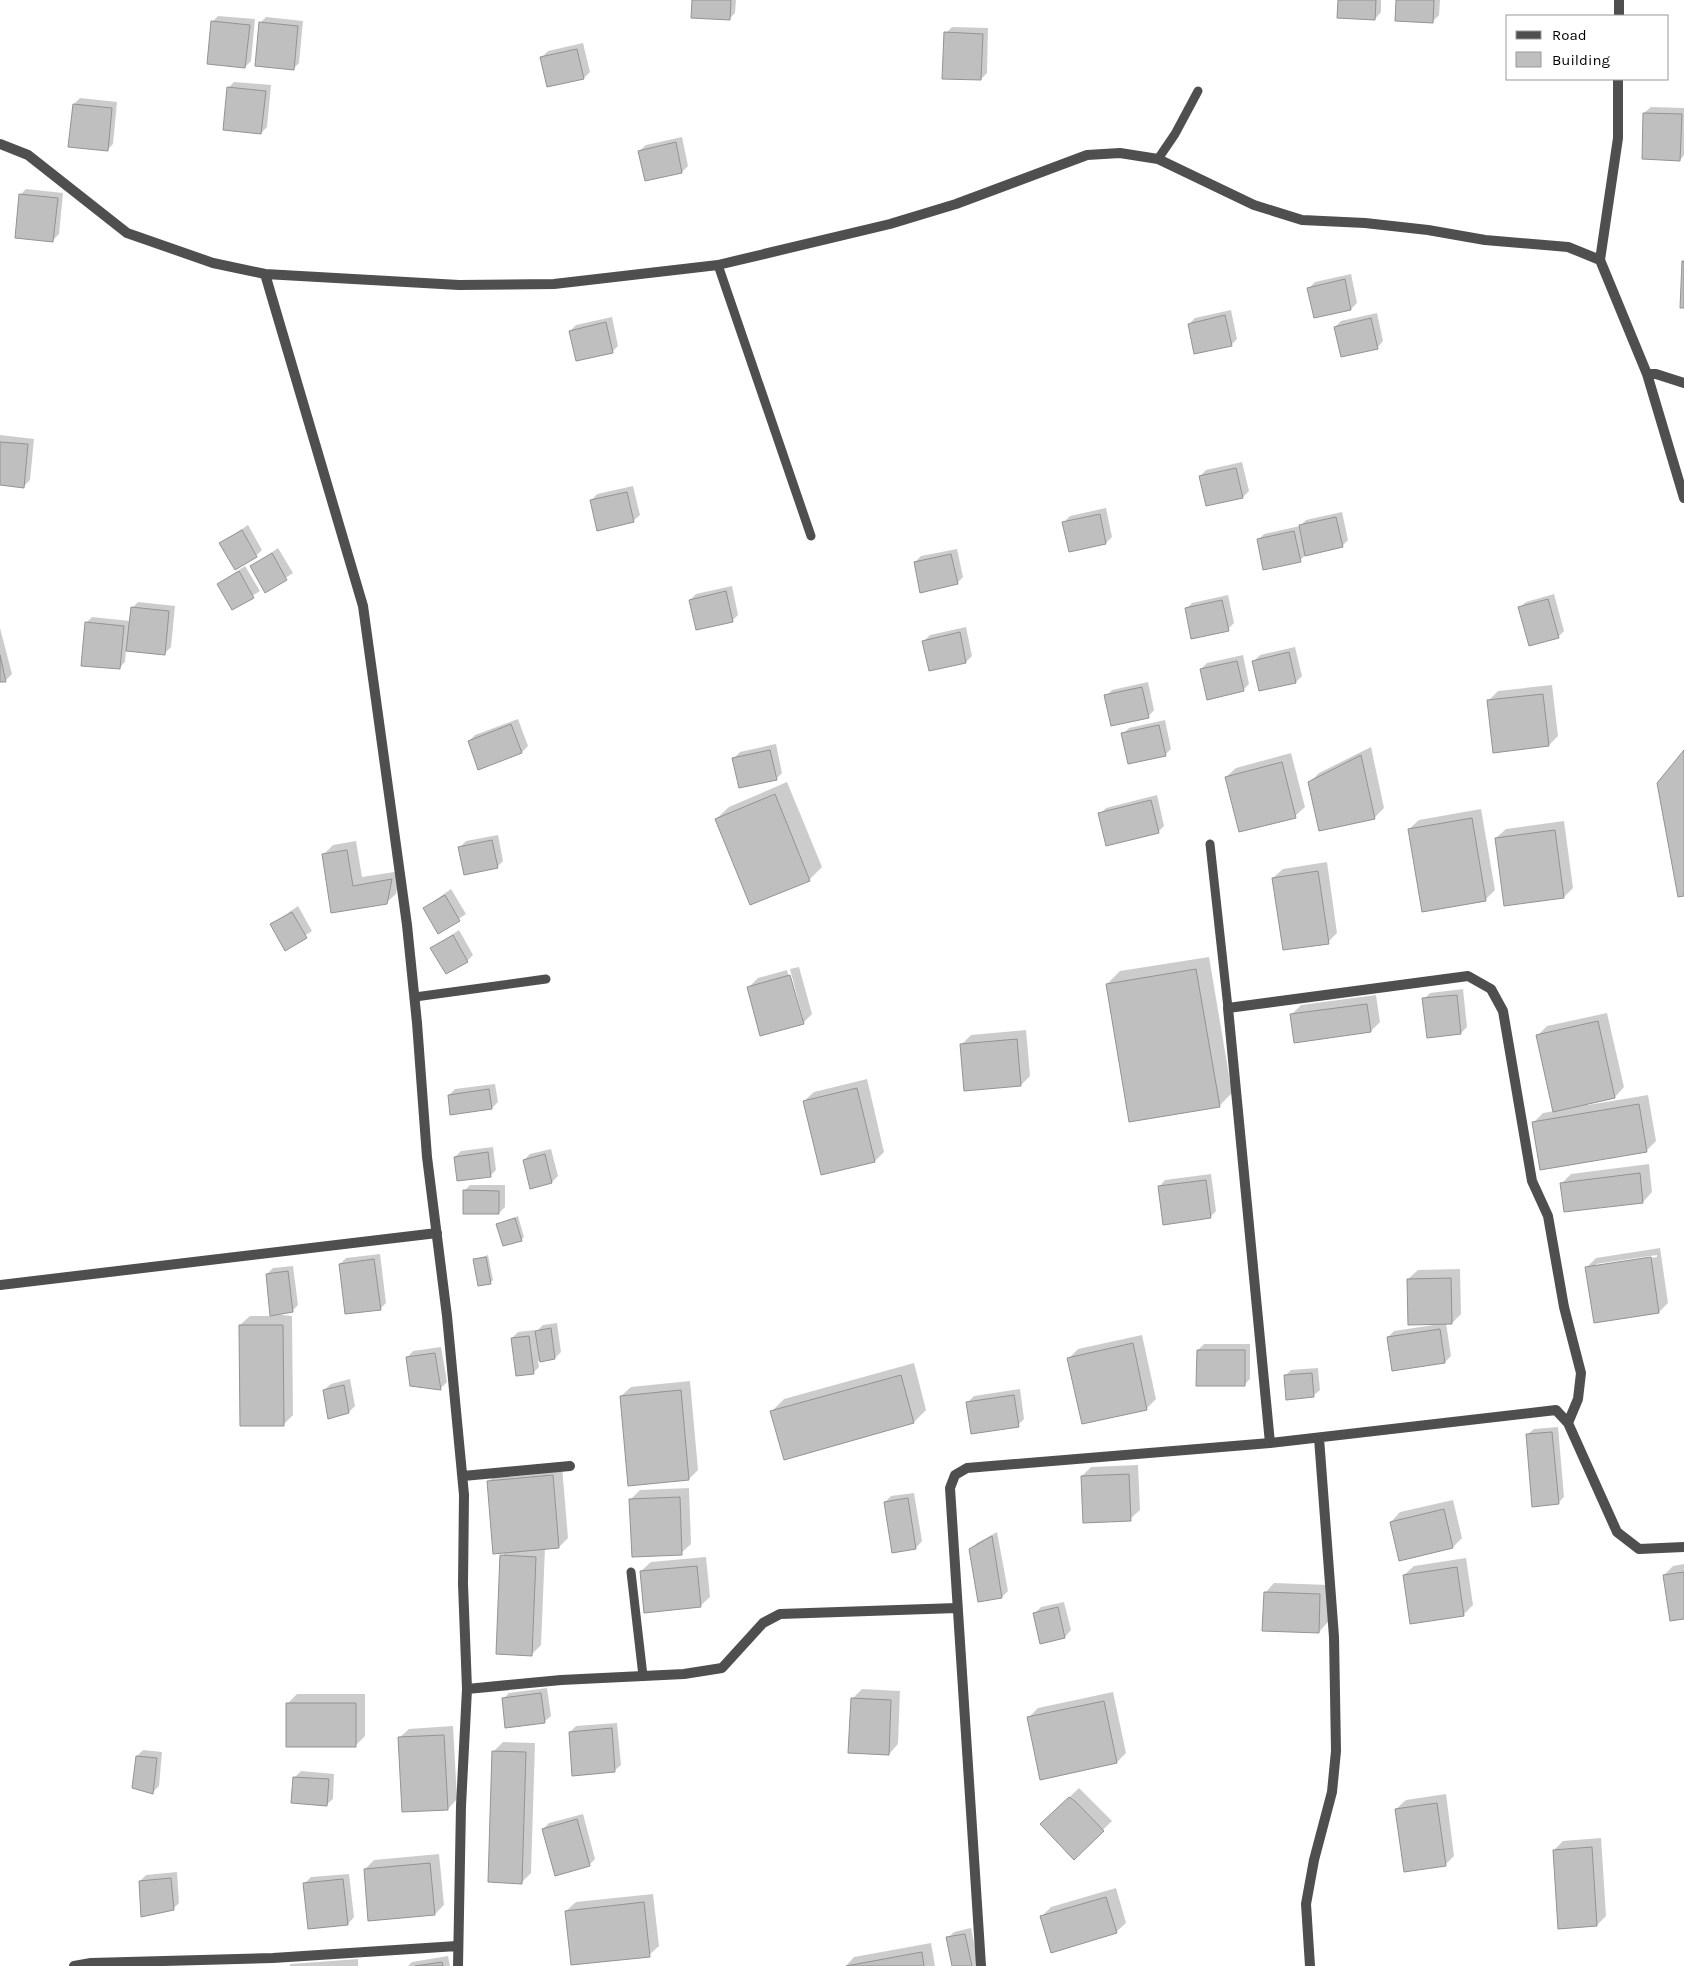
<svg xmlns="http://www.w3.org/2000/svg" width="1684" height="1966" font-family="Karla,sans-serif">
  <rect width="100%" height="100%" fill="#fff"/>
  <path fill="#0003" fill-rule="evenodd" d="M 693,0 L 736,0 L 735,13 L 729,19 Z
    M 1339,0 L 1381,0 L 1381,12 L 1375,19 Z
    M 1397,0 L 1440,0 L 1439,15 L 1433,21 Z
    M 218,16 L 255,19 L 251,61 L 245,67 L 212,22 Z
    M 266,17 L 303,21 L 299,63 L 293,69 L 260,23 Z
    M 952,27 L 988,28 L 987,73 L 981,79 L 946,33 Z
    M 583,43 L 590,72 L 584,78 L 542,57 L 548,51 Z
    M 234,82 L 271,85 L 267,127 L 261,133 L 228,88 Z
    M 80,98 L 117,102 L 113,144 L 107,150 L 74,104 Z
    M 1651,107 L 1684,108 L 1684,155 L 1680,160 L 1644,113 Z
    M 682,137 L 688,166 L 682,172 L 639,151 L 646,145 Z
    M 26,189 L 63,193 L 59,234 L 53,240 L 20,195 Z
    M 1351,274 L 1357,303 L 1351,309 L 1315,317 L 1309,288 L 1315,282 Z
    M 1231,310 L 1237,339 L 1231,345 L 1189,324 L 1195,318 Z
    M 1377,313 L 1383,341 L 1377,348 L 1335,327 L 1341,321 Z
    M 612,317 L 618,346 L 612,352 L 570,331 L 576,325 Z
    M 0,435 L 34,439 L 30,480 L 24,486 L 0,484 Z
    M 1242,462 L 1249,491 L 1243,497 L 1200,476 L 1206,470 Z
    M 633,486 L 640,515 L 633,521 L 591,501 L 597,494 Z
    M 1106,508 L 1112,537 L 1106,543 L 1064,522 L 1070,516 Z
    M 1342,512 L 1348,540 L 1342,546 L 1307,554 L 1300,560 L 1258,540 L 1264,534 L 1300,526 L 1306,520 Z
    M 248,525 L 262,550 L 256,556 L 221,543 Z
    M 278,548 L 293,573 L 265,591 L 251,567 Z
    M 957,549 L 963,577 L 957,583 L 915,562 L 921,556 Z
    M 245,566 L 260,591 L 232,609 L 218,584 Z
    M 732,586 L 738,615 L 732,621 L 690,600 L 696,594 Z
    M 1554,594 L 1564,631 L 1558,637 L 1519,608 L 1526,602 Z
    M 1228,595 L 1234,623 L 1228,629 L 1186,609 L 1192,603 Z
    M 138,602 L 175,606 L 171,647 L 165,653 L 126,650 L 125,662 L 119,668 L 86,623 L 92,617 L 130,621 L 132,608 Z
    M 966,627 L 972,656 L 966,662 L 930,670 L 924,641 L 930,635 Z
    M 0,628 L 12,674 L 6,680 L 0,681 Z
    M 1295,647 L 1302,676 L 1296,682 L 1254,661 L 1260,655 Z
    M 1243,655 L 1249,684 L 1243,690 L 1201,669 L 1207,663 Z
    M 1148,682 L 1154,710 L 1148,717 L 1106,696 L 1112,690 Z
    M 1552,685 L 1558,736 L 1549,745 L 1488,701 L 1498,691 Z
    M 518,719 L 528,746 L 522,752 L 479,768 L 469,741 L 475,735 Z
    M 1165,720 L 1171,749 L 1165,755 L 1123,734 L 1129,728 Z
    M 776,744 L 782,773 L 776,779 L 734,758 L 740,752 Z
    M 1371,747 L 1384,808 L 1374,818 L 1310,782 L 1319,773 Z
    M 1291,753 L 1305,807 L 1295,816 L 1226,777 L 1236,768 Z
    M 787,782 L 822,867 L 809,880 L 716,819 L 729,807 Z
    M 1157,795 L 1164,826 L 1158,832 L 1100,814 L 1106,808 Z
    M 1481,809 L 1495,890 L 1485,900 L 1409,829 L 1419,820 Z
    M 1564,821 L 1573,888 L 1564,897 L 1496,838 L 1506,829 Z
    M 498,835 L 503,861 L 497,867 L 459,848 L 466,841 Z
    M 356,841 L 362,877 L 401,871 L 396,894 L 386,903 L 332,912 L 323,855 L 333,845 Z
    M 1327,862 L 1337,933 L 1328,942 L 1273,878 L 1283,869 Z
    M 451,889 L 466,914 L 439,932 L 424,908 Z
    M 298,906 L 312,931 L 285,949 L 271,925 Z
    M 459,930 L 473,955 L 467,961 L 432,948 Z
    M 1209,957 L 1232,1093 L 1219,1106 L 1107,984 L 1120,971 Z
    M 799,967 L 812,1014 L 803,1023 L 749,987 L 758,978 L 787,970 L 801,1019 L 803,1019 L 790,969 Z
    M 1463,989 L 1467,1027 L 1461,1033 L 1424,999 L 1430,993 Z
    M 1376,995 L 1380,1022 L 1371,1031 L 1291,1015 L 1301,1005 Z
    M 1607,1013 L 1624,1087 L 1615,1097 L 1587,1103 L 1588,1105 L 1648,1095 L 1656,1141 L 1646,1151 L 1534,1122 L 1543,1113 L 1554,1111 L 1538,1035 L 1547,1026 Z
    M 1026,1030 L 1030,1076 L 1021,1085 L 962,1044 L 971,1035 Z
    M 867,1079 L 884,1152 L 875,1161 L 804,1101 L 814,1092 Z
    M 495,1084 L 498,1102 L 492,1108 L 449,1095 L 455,1089 Z
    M 493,1147 L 496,1170 L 490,1176 L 455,1157 L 461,1151 Z
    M 551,1149 L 558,1176 L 552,1182 L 524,1160 L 530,1154 Z
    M 1649,1164 L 1652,1192 L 1643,1202 L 1562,1183 L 1571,1174 Z
    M 1211,1174 L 1216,1211 L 1210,1217 L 1159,1187 L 1165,1180 Z
    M 470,1185 L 505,1185 L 505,1207 L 499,1213 L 464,1191 Z
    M 518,1216 L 524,1237 L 521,1240 L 498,1224 Z
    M 1660,1248 L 1668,1303 L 1659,1312 L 1587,1267 L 1596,1258 ZM 1657,1255 L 1657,1257 L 1596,1267 L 1596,1264 Z
    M 380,1254 L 386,1303 L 380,1309 L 340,1264 L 346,1258 Z
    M 488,1255 L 493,1280 L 490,1283 L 474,1260 Z
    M 293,1266 L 298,1305 L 292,1311 L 274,1314 L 292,1316 L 293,1415 L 283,1425 L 240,1325 L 250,1316 L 271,1316 L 267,1274 L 273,1268 Z
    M 1460,1269 L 1461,1314 L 1452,1323 L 1446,1323 L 1451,1356 L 1445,1362 L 1388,1337 L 1394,1331 L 1434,1325 L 1408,1279 L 1418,1270 Z
    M 557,1323 L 561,1352 L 555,1358 L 538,1361 L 539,1367 L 533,1373 L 512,1338 L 518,1332 L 535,1330 L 535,1333 L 543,1325 Z
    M 1142,1335 L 1156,1399 L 1146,1409 L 1069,1358 L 1078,1349 Z
    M 1204,1344 L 1250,1344 L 1250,1379 L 1244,1385 L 1198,1350 Z
    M 441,1347 L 447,1382 L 441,1388 L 411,1384 L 407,1358 L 413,1351 Z
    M 914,1363 L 926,1410 L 914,1422 L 771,1412 L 784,1399 Z
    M 1318,1368 L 1320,1390 L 1313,1396 L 1285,1376 L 1291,1370 Z
    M 350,1379 L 355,1406 L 349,1412 L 324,1390 L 331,1384 Z
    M 690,1381 L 698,1470 L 689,1479 L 621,1396 L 631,1387 Z
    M 1020,1389 L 1024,1419 L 1018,1425 L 968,1402 L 974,1396 Z
    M 1558,1427 L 1564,1497 L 1558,1503 L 1527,1435 L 1534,1429 Z
    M 1138,1465 L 1140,1510 L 1130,1519 L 1082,1476 L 1091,1467 Z
    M 562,1466 L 568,1538 L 559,1547 L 545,1548 L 541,1645 L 531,1655 L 502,1556 L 506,1551 L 489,1481 L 498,1472 Z
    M 689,1488 L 691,1544 L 681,1553 L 631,1499 L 640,1490 Z
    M 914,1493 L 922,1541 L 916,1548 L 893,1551 L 885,1502 L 891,1496 Z
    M 1453,1500 L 1462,1538 L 1453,1547 L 1391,1522 L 1400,1512 Z
    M 997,1532 L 1008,1591 L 1002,1597 L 971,1549 L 977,1543 Z
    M 706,1557 L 710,1597 L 700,1606 L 641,1571 L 651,1562 Z
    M 1466,1558 L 1473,1605 L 1463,1615 L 1404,1575 L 1414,1566 Z
    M 1684,1564 L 1684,1617 L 1664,1575 L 1673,1566 Z
    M 1274,1583 L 1329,1585 L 1328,1622 L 1319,1632 L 1265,1593 Z
    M 1064,1602 L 1071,1630 L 1065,1637 L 1035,1613 L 1041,1607 Z
    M 547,1688 L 551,1716 L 544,1722 L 503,1699 L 509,1693 Z
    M 862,1689 L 900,1691 L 898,1744 L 889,1754 L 852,1699 Z
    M 1113,1692 L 1126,1753 L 1117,1762 L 1028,1718 L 1038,1708 Z
    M 297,1694 L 365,1694 L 365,1736 L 355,1746 L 288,1703 Z
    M 617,1723 L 621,1765 L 614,1771 L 570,1732 L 576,1726 Z
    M 453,1726 L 457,1799 L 448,1809 L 399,1738 L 409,1729 Z
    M 503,1742 L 535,1743 L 531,1873 L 522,1882 L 493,1752 Z
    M 143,1750 L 162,1752 L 159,1786 L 153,1792 L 137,1756 Z
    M 301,1771 L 334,1774 L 333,1799 L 326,1805 L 293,1802 L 295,1777 Z
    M 1079,1788 L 1112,1821 L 1074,1858 L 1042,1824 Z
    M 1446,1794 L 1454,1856 L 1445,1865 L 1396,1809 L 1406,1800 Z
    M 583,1814 L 595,1859 L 589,1865 L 543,1829 L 549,1823 Z
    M 1601,1838 L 1606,1916 L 1597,1925 L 1554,1850 L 1563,1841 Z
    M 439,1854 L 444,1905 L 435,1914 L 365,1869 L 374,1860 Z
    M 177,1872 L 179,1903 L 173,1909 L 140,1881 L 146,1875 Z
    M 349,1874 L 354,1917 L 348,1924 L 305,1883 L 311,1877 Z
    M 1116,1888 L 1126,1923 L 1116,1932 L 1041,1917 L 1051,1907 Z
    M 653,1894 L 659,1946 L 649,1955 L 566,1911 L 576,1902 Z
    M 971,1928 L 979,1966 L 953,1966 L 948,1938 L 954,1932 Z
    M 931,1943 L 935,1966 L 846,1966 L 854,1957 Z
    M 448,1956 L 450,1966 L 408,1966 L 412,1962 Z
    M 358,1959 L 358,1966 L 289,1966 L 291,1964 Z"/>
  <path fill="#bfbfbf" stroke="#939393" d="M 692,0 L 731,0 L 730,20 L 691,18 Z
    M 1338,0 L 1376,0 L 1375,20 L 1337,18 Z
    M 1396,0 L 1434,0 L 1433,23 L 1395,21 Z
    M 211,21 L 250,25 L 245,68 L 207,64 Z
    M 259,22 L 298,26 L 294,70 L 255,66 Z
    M 944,32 L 983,34 L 981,80 L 942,79 Z
    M 577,49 L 584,79 L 547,87 L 540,57 Z
    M 227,87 L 266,91 L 261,134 L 223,130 Z
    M 73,104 L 112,108 L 108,151 L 68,147 Z
    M 1643,113 L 1682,114 L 1680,161 L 1642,159 Z
    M 676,142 L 682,173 L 645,181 L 638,151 Z
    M 19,194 L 58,198 L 53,242 L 15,238 Z
    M 1682,261 L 1684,261 L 1684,308 L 1680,308 Z
    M 1345,279 L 1351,310 L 1314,318 L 1307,288 Z
    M 1225,315 L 1232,346 L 1194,354 L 1188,324 Z
    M 1371,318 L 1378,349 L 1341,357 L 1334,327 Z
    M 606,322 L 613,353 L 576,361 L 569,331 Z
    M 0,442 L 28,444 L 24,488 L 0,485 Z
    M 1236,468 L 1243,498 L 1206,506 L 1199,476 Z
    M 627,492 L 634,522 L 597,531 L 590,500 Z
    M 1100,514 L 1106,544 L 1069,552 L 1062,522 Z
    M 1336,517 L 1343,547 L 1305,556 L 1299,525 Z
    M 242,530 L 257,557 L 235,570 L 219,543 Z
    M 1294,531 L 1301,562 L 1263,570 L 1257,539 Z
    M 272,553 L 287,580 L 265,593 L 250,566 Z
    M 951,554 L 958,584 L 920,593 L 914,562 Z
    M 239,571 L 254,598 L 232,610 L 217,584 Z
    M 726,591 L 733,622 L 696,630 L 689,600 Z
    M 1548,599 L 1559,638 L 1529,646 L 1518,607 Z
    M 1222,600 L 1229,631 L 1191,639 L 1185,608 Z
    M 131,607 L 169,611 L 165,655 L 126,651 Z
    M 85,622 L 124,626 L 120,669 L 81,666 Z
    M 960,632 L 966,663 L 929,671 L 922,641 Z
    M 1289,652 L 1296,683 L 1259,691 L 1252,661 Z
    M 0,655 L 6,682 L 0,682 Z
    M 1237,661 L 1244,691 L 1207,700 L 1200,669 Z
    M 1142,687 L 1149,718 L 1111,726 L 1104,695 Z
    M 1543,694 L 1549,746 L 1493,753 L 1487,700 Z
    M 511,724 L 522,753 L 478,770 L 468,741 Z
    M 1159,725 L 1166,756 L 1128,764 L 1121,733 Z
    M 770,750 L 777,780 L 739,788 L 732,758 Z
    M 1684,750 L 1684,896 L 1678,897 L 1657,783 Z
    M 1361,755 L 1375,819 L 1319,831 L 1308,782 Z
    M 1282,762 L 1296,818 L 1239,832 L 1225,777 Z
    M 775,794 L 810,881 L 750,905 L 715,819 Z
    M 1151,800 L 1159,833 L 1106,846 L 1098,813 Z
    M 1472,818 L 1486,901 L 1422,912 L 1408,829 Z
    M 1555,830 L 1564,898 L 1504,906 L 1495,838 Z
    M 492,840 L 498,868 L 464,875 L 458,847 Z
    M 347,850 L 353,886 L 392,879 L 387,904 L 331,913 L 322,854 Z
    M 1318,871 L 1329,944 L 1283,950 L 1272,878 Z
    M 445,895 L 460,921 L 438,934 L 423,908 Z
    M 292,912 L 307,938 L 285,951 L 270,924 Z
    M 453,935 L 468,962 L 446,974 L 430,948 Z
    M 1196,969 L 1220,1107 L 1129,1122 L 1106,984 Z
    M 790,975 L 804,1024 L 760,1036 L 747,987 Z
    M 1457,995 L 1461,1034 L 1427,1038 L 1422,998 Z
    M 1367,1004 L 1371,1032 L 1294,1043 L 1290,1014 Z
    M 1598,1021 L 1615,1098 L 1553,1112 L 1536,1035 Z
    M 1017,1039 L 1021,1086 L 964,1091 L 960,1044 Z
    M 857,1088 L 875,1162 L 821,1175 L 803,1101 Z
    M 489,1089 L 492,1109 L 450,1115 L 448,1095 Z
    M 1639,1104 L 1647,1152 L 1540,1170 L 1532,1122 Z
    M 488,1152 L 491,1177 L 457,1181 L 454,1157 Z
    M 545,1154 L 552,1183 L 530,1189 L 523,1160 Z
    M 1640,1173 L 1643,1203 L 1564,1212 L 1560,1183 Z
    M 1206,1180 L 1211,1218 L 1163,1225 L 1158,1186 Z
    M 463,1190 L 499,1191 L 499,1214 L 463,1214 Z
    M 515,1218 L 522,1241 L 503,1246 L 496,1224 Z
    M 486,1257 L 491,1284 L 478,1286 L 473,1259 Z
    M 1651,1257 L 1659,1313 L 1594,1323 L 1585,1267 Z
    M 374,1259 L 381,1310 L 345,1314 L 339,1264 Z
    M 288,1271 L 293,1312 L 270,1316 L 266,1274 Z
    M 1451,1278 L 1452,1324 L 1408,1325 L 1407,1279 Z
    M 239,1325 L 283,1325 L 284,1426 L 240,1426 Z
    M 551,1328 L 555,1359 L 540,1362 L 535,1331 Z
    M 1440,1329 L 1445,1363 L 1392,1371 L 1387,1337 Z
    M 529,1336 L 534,1374 L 516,1376 L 511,1338 Z
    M 1133,1343 L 1147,1410 L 1082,1424 L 1067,1358 Z
    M 1197,1350 L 1245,1350 L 1245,1386 L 1196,1386 Z
    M 435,1353 L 441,1390 L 410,1386 L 406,1357 Z
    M 1312,1373 L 1314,1397 L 1286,1400 L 1284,1375 Z
    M 901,1375 L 914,1423 L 784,1460 L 770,1411 Z
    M 344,1385 L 349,1413 L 328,1419 L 323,1390 Z
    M 681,1390 L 689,1480 L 628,1486 L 620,1396 Z
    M 1014,1395 L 1019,1427 L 971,1434 L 966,1402 Z
    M 1552,1432 L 1559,1504 L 1532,1507 L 1526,1434 Z
    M 1129,1474 L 1131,1521 L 1083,1523 L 1081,1476 Z
    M 553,1475 L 559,1548 L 493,1554 L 487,1481 Z
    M 680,1497 L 682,1555 L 632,1557 L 629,1499 Z
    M 908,1498 L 916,1549 L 892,1553 L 884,1502 Z
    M 1444,1509 L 1453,1548 L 1399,1561 L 1390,1522 Z
    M 992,1536 L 1002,1598 L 978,1602 L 969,1549 Z
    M 500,1555 L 536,1557 L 532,1656 L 496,1654 Z
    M 697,1566 L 701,1607 L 644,1613 L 640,1571 Z
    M 1457,1567 L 1464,1616 L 1410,1624 L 1403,1575 Z
    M 1684,1572 L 1684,1619 L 1670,1621 L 1663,1575 Z
    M 1264,1592 L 1320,1594 L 1319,1633 L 1262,1631 Z
    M 1058,1607 L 1065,1638 L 1040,1644 L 1033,1613 Z
    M 541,1693 L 545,1723 L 505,1728 L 502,1698 Z
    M 851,1698 L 891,1700 L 889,1755 L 848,1753 Z
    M 1104,1701 L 1117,1763 L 1040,1780 L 1027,1717 Z
    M 286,1703 L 356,1703 L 356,1747 L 286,1747 Z
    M 612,1728 L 615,1772 L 572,1776 L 569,1732 Z
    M 444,1735 L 448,1810 L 402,1812 L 398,1737 Z
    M 492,1751 L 526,1752 L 522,1884 L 488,1882 Z
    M 136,1756 L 157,1758 L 153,1794 L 132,1788 Z
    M 293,1777 L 329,1779 L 327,1806 L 291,1803 Z
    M 1069,1797 L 1076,1802 L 1104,1831 L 1074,1860 L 1040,1824 Z
    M 1437,1803 L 1446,1866 L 1404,1872 L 1395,1809 Z
    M 577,1819 L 590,1866 L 555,1876 L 542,1829 Z
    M 1592,1847 L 1597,1926 L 1558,1929 L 1553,1850 Z
    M 430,1863 L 435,1915 L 368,1921 L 364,1869 Z
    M 171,1878 L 174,1910 L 141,1917 L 139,1881 Z
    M 343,1879 L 348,1925 L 308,1929 L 303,1883 Z
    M 1106,1897 L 1117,1933 L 1051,1953 L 1040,1916 Z
    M 644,1902 L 650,1957 L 571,1965 L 565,1911 Z
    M 965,1934 L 972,1966 L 952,1966 L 946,1937 Z
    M 922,1952 L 924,1966 L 846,1966 Z
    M 442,1962 L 443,1966 L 415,1966 Z"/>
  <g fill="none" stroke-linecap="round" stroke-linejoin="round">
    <path stroke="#4f4f4f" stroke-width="9" d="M 1158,159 L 1175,134 L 1198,91
      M 718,265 L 811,536
      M 1210,844 L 1228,1008
      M 415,997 L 546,979
      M 631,1572 L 643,1676"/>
    <path stroke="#4f4f4f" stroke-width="10" d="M 1619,16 L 1619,0
      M 1618,79 L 1618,138 L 1600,260 L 1647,374 L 1684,498
      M 0,144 L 28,155 L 127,233 L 213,263 L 265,274 L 459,285 L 554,284 L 718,265 L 890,224 L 956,204 L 1087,155 L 1120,153 L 1158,159 L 1254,205 L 1302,220 L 1365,223 L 1428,230 L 1485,240 L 1568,247 L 1600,260
      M 265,274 L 363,606 L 407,925 L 417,1023 L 427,1157 L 447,1316 L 464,1495 L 463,1584 L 467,1689 L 461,1806 L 458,1966
      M 1647,374 L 1656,374 L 1684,383
      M 0,1285 L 437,1233
      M 1270,1443 L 1228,1008 L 1468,976 L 1491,989 L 1503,1011 L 1532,1181 L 1548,1216 L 1564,1307 L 1581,1373 L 1578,1399 L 1568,1423
      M 463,1476 L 570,1466
      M 467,1689 L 561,1680 L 684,1674 L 722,1668 L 763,1623 L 780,1614 L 957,1608
      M 74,1966 L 91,1963 L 273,1958 L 457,1946
      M 981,1966 L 950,1488 L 955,1475 L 967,1468 L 1270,1443 L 1556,1410 L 1568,1423 L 1617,1532 L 1639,1549 L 1684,1547
      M 1310,1966 L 1306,1904 L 1314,1860 L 1332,1792 L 1336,1751 L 1334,1637 L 1319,1438"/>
  </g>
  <rect x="1506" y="15" width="162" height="65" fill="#ffffff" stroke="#999999"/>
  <rect x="1516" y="31" width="25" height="8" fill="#4f4f4f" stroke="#999999"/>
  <text x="1552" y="40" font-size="15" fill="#000000">Road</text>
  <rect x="1516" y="52" width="25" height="15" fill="#bfbfbf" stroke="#999999"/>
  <text x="1552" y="65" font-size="15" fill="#000000">Building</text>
</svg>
